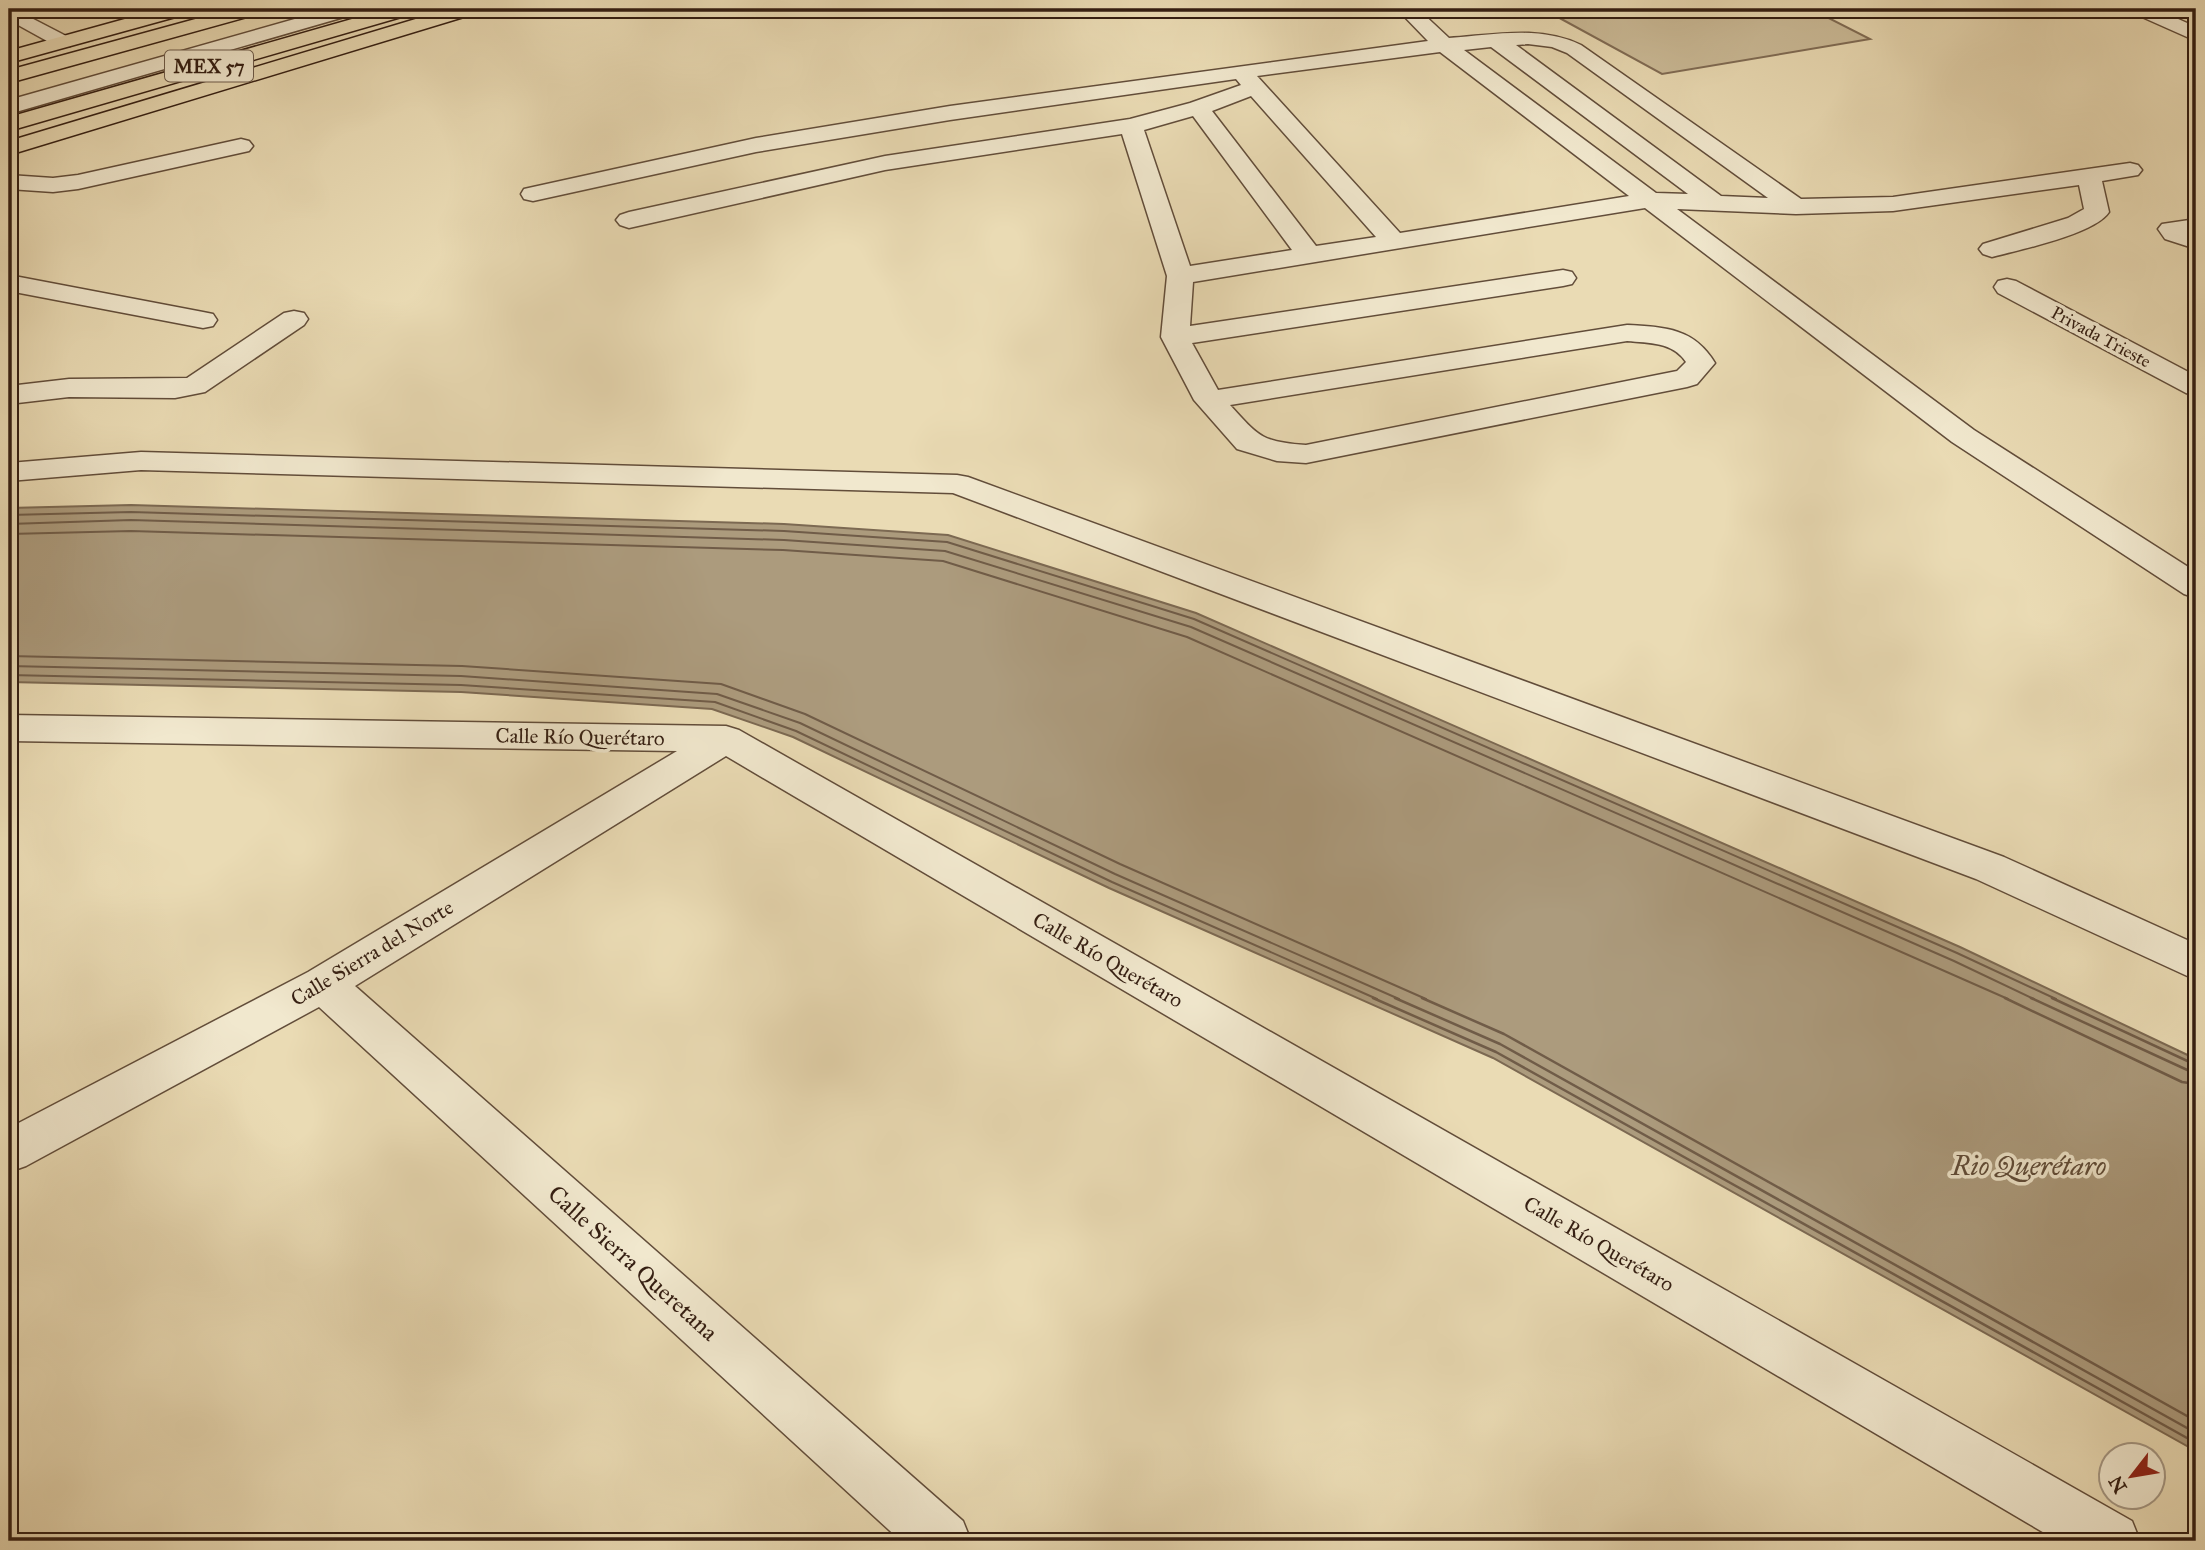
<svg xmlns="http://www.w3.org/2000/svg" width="2205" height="1550" font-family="'IM FELL Great Primer',serif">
  <rect width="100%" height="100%" fill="#eadbb4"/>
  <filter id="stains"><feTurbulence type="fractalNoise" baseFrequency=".00286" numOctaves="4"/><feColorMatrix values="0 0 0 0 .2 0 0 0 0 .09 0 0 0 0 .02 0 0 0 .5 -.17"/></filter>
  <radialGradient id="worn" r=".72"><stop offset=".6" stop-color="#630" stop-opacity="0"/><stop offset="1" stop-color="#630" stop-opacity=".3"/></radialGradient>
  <path fill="#cbbb98" stroke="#806c55" stroke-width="2" d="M 1543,9 L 1811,9 L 1870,39 L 1662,74 Z"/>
  <path fill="#ac9b7d" stroke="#7c6952" stroke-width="2" d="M 131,505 L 784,524 L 948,535 L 1196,613 L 1960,947 L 2196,1059 L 2196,1451 L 1493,1058 L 1109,888 L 793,737 L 712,709 L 461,692 L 9,682 L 9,508 Z"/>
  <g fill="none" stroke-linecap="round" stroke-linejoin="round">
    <path stroke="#705c48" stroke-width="2" d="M 9,515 L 131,512 L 784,531 L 947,542 L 1194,619 L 1957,953 L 2056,999
      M 9,524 L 131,520 L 784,540 L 945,551 L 1191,627 L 1954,961 L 2034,999
      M 9,534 L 131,531 L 783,550 L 943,561 L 1187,637 L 2008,999
      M 9,656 L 462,666 L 721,684 L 805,714 L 1120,864 L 1426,999
      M 9,666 L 461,676 L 717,694 L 800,723 L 1115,874 L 1399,999
      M 9,675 L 461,685 L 715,702 L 796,731 L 1112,882 L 1377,999"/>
    <path stroke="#705c48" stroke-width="2.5" d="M 1373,998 L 1496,1052 L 2196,1443
      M 1395,998 L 1500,1044 L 2196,1433
      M 1422,998 L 1504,1034 L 2196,1421
      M 2005,998 L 2182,1082 L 2196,1084
      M 2031,998 L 2196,1074
      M 2052,998 L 2196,1065"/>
    <g stroke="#624d3a" stroke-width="3">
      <path id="minor" d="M 14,9 L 70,38 L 73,42 L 70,46 L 56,46 L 9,20 L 9,10 Z
        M 330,9 L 361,9 L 358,13 L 9,114 L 9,100 Z
        M 1397,9 L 1418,9 L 1449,38 C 1494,35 1539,25 1581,45 L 1801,199 L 1893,197 L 2130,163 L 2138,165 L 2142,170 L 2138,175 L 2102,181 L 2109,212 C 2095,234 2019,250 1992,257 L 1983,254 L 1979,249 L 1983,244 L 2068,218 L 2084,209 L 2079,185 L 1893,211 L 1796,214 L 1677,209 L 1974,430 L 2196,572 L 2196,598 L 2184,594 L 1952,442 L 1645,208 L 1193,282 L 1190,326 L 1563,270 L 1572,272 L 1576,278 L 1572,284 L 1563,286 L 1192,343 L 1218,390 L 1627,325 C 1665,327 1694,328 1715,363 L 1697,384 L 1687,387 L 1306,463 L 1277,461 L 1237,449 L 1194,400 L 1161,337 L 1167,276 L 1122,134 L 885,170 L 629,228 L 620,225 L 616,220 L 620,215 L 629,212 L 885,156 L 1130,119 L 1190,103 L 1241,85 L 1236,79 L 950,120 L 756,152 L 533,201 L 524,199 L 521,194 L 524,189 L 533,187 L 756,138 L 950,106 L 1428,41 ZM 1528,44 L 1552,47 L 1567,53 L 1768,198 L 1721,196 L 1516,45 ZM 1491,47 L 1688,194 L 1656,193 L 1464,50 ZM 1440,52 L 1629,196 L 1400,233 L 1257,76 ZM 1251,96 L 1376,237 L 1316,246 L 1212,111 ZM 1193,116 L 1292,250 L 1190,266 L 1144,130 ZM 1627,341 C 1649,343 1673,342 1686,362 L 1677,371 L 1306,445 C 1262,442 1259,437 1230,405 Z
        M 2130,9 L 2156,9 L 2196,27 L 2196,41 L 2133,13 Z
        M 241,139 L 249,141 L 253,146 L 249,151 L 78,189 L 53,192 L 9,189 L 9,175 L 53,178 L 78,175 Z
        M 2196,219 L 2196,249 L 2165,239 L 2158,229 L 2162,224 Z
        M 9,275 L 203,312 L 213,314 L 217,320 L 213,326 L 203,328 L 9,291 Z
        M 2007,279 L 2016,281 L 2196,376 L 2196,396 L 2186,393 L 1998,293 L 1994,287 L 1998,281 Z
        M 294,311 L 304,313 L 308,319 L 304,325 L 205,392 L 175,398 L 69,397 L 9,404 L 9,386 L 69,379 L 187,378 L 284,313 Z
        M 141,452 L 957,475 L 968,477 L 2004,857 L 2196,944 L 2196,980 L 1976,879 L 953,493 L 141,470 L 9,481 L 9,463 Z
        M 9,715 L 726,726 L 739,730 L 2132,1521 L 2140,1541 L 2058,1541 L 726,756 L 355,986 L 963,1521 L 971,1541 L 901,1541 L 319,1007 L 26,1166 L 9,1172 L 9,1128 L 308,972 L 677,751 L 9,741 Z"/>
    </g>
    <g stroke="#341e12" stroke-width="3">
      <path id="major" d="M 161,9 L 193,9 L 190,13 L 9,63 L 9,51 Z
        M 449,9 L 480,9 L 477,13 L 9,155 L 9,141 Z"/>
    </g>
    <g stroke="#341e12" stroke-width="3">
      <path id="highway" d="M 232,9 L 264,9 L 261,13 L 9,83 L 9,70 Z
        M 387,9 L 418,9 L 415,13 L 9,131 L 9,117 Z"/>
    </g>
    <use href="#minor" fill="#f1e8ce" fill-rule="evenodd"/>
    <use href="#major" fill="#eadbb4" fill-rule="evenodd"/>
    <use href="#highway" fill="#eadbb4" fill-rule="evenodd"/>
  </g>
  <g text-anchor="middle" stroke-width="7" stroke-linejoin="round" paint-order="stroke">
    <g font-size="18" fill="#341e12" stroke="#f1e8ce">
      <text transform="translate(2101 337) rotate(28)" y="6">Privada Trieste</text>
    </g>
    <rect fill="#f1e8ce" stroke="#6d5b4a" stroke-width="2" x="165" y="50.5" width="88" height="31" rx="5"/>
    <g font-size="19" font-weight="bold" fill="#341e12">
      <text x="209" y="73">MEX 57</text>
    </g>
    <g font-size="21" fill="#341e12" stroke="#f1e8ce">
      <text transform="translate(580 737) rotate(1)" y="7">Calle Río Querétaro</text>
      <text transform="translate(372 953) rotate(-31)" y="7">Calle Sierra del Norte</text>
      <text transform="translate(1108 960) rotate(30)" y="7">Calle Río Querétaro</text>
      <text transform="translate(1599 1244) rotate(30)" y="7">Calle Río Querétaro</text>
    </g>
    <g font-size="24" fill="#341e12" stroke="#f1e8ce">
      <text transform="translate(633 1263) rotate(42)" y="8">Calle Sierra Queretana</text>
    </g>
    <g font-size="28" font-style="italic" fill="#5e4a37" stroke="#f1e8ce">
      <text x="2029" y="1175">Rio Querétaro</text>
    </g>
  </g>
  <rect width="2205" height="1550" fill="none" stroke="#eadbb4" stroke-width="35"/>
  <rect x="10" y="10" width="2184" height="1529" fill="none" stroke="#341e12" stroke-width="3.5"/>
  <rect x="18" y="18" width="2170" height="1515" fill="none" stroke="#341e12" stroke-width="2"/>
  <g transform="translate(2132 1476) rotate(239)"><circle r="33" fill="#f1e8ce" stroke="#a59783" stroke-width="2"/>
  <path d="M0-5L12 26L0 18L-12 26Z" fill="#8f2418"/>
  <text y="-10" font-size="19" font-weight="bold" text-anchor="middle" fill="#341e12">N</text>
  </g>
  <rect width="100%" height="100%" filter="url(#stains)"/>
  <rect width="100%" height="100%" fill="url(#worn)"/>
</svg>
